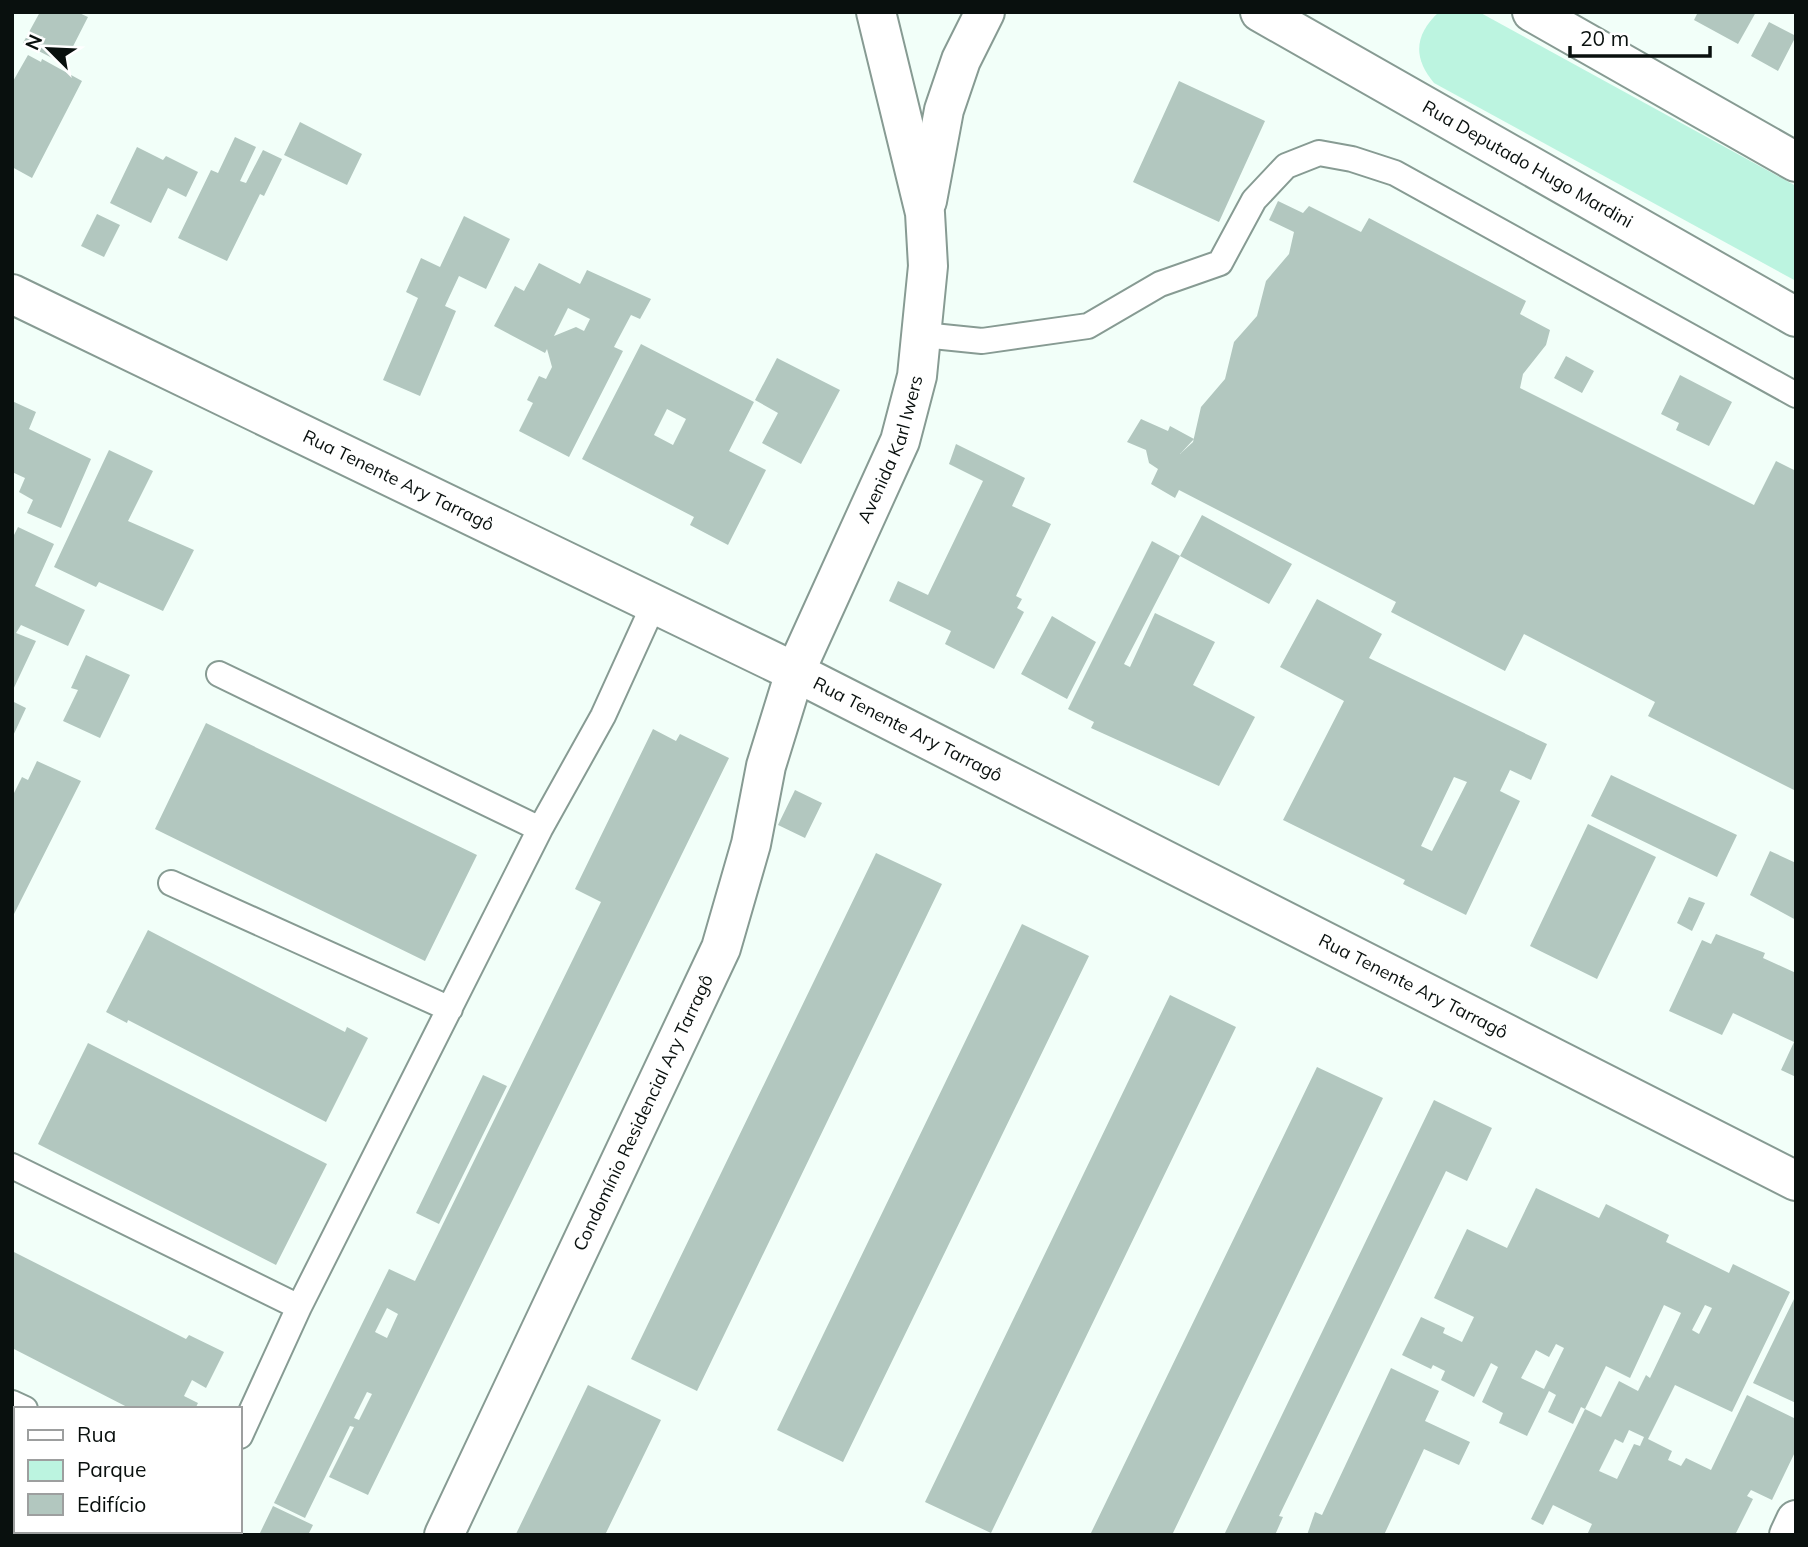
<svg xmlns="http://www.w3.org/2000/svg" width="1808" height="1547" font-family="Mulish,sans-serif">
  <rect width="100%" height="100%" fill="#f2fff9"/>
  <path fill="#bcf4e0" d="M 1439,12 L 1479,12 L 1796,186 L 1796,281 L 1434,83 C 1413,58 1414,35 1439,12 Z"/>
  <path fill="#b2c7bf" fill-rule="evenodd" d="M 40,12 L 77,12 L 88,17 L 64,64 L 23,43 Z
    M 1698,12 L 1756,12 L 1738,44 L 1694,20 Z
    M 1769,22 L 1796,36 L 1778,71 L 1751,56 Z
    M 28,55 L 41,62 L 42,59 L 82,81 L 32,178 L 12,167 L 12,83 Z
    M 1179,81 L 1265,121 L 1219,222 L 1133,182 Z
    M 300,122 L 362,154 L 347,185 L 284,155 Z
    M 235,137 L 256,147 L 240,181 L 246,183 L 263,150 L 282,159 L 264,196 L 260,194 L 227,261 L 178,238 L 211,170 L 218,173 Z
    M 137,147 L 163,160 L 166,156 L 198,172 L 186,197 L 168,188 L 151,223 L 110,203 Z
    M 1278,201 L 1303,213 L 1309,206 L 1361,232 L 1369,218 L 1526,301 L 1520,314 L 1550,330 L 1546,345 L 1523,374 L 1520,388 L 1754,505 L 1776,461 L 1796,471 L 1796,791 L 1648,716 L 1655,702 L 1524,634 L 1505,671 L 1391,612 L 1396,602 L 1179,490 L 1175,498 L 1151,484 L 1158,469 L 1149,463 L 1146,450 L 1127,442 L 1141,419 L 1168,431 L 1170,426 L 1194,439 L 1180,454 L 1193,442 L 1201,407 L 1225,379 L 1234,342 L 1257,316 L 1266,281 L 1289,254 L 1294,232 L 1269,220 Z
    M 97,214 L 120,225 L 104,257 L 81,246 Z
    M 464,216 L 510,239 L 486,289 L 459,276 L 445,306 L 456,311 L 420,396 L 383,380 L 418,298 L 406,292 L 421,258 L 440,267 Z
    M 539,263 L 580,284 L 587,270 L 651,299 L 640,319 L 631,315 L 614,347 L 623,351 L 569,457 L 519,431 L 533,403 L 527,400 L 539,376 L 546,379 L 552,367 L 547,349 L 545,353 L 494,326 L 515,286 L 524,291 ZM 568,308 L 590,319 L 584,331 L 576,327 L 554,336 Z
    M 641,344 L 754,402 L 729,451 L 766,470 L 728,545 L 690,525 L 694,517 L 582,459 ZM 667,409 L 686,419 L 673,445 L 654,435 Z
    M 1566,356 L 1594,371 L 1582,393 L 1554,378 Z
    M 777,358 L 840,390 L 801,464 L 762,443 L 778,413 L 755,400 Z
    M 1680,375 L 1732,402 L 1709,446 L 1676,430 L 1679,423 L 1661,414 Z
    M 12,401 L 36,412 L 29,429 L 91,459 L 61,528 L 27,513 L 33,500 L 19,492 L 25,478 L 12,472 Z
    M 956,444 L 1025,478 L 1012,506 L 1051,524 L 1016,596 L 1022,599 L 1017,608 L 1024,612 L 994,669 L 945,644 L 951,631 L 889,601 L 898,581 L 928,595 L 983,481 L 949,464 Z
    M 109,450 L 153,471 L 128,521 L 194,550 L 163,611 L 99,582 L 96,587 L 54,567 Z
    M 1202,515 L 1292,564 L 1269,604 L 1180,556 Z
    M 18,527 L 54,544 L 35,586 L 85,610 L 68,646 L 21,625 L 16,633 L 36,641 L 12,692 L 12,539 Z
    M 1152,541 L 1180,556 L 1124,664 L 1130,667 L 1155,613 L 1215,642 L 1193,685 L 1255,717 L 1219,786 L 1091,728 L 1094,722 L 1068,709 Z
    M 1317,599 L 1382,634 L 1369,658 L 1547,744 L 1531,780 L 1510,770 L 1500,791 L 1520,801 L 1466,915 L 1403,884 L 1405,880 L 1283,820 L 1344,701 L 1280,667 ZM 1454,777 L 1467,782 L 1432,851 L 1421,846 Z
    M 1052,616 L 1096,642 L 1067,699 L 1021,674 Z
    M 86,655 L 130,675 L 100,738 L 63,721 L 78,690 L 71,688 Z
    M 12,701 L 26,708 L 12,738 Z
    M 206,723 L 477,855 L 425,961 L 155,829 Z
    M 653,729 L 676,741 L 680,734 L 729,758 L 368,1495 L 329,1477 L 354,1427 L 350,1426 L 305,1518 L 274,1503 L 389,1269 L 415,1281 L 601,902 L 575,889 ZM 387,1308 L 398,1314 L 387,1338 L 375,1332 ZM 367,1392 L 372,1394 L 359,1420 L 354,1418 Z
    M 37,761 L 81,781 L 12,918 L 12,797 L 22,777 L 28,780 Z
    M 1611,775 L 1737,835 L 1717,877 L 1591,816 Z
    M 795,790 L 822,803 L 805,838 L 778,825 Z
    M 1588,824 L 1656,857 L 1597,979 L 1530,946 Z
    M 1770,851 L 1796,863 L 1796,920 L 1750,895 Z
    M 876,853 L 942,884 L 697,1391 L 631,1359 Z
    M 1689,897 L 1705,903 L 1692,931 L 1677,923 Z
    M 1022,924 L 1089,956 L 843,1462 L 777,1430 Z
    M 148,930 L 345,1032 L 347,1027 L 368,1038 L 326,1122 L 128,1020 L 127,1023 L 106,1012 Z
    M 1716,934 L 1765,953 L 1763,958 L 1796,973 L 1796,1077 L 1781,1070 L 1794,1042 L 1733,1013 L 1722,1035 L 1669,1011 L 1702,940 L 1711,944 Z
    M 1170,995 L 1236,1027 L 991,1533 L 925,1502 Z
    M 88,1043 L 327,1164 L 276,1265 L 38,1144 Z
    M 1317,1067 L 1383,1098 L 1172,1535 L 1090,1535 Z
    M 483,1075 L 507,1086 L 439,1224 L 416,1213 Z
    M 1434,1100 L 1492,1128 L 1467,1181 L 1446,1171 L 1279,1516 L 1283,1517 L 1275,1535 L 1224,1535 Z
    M 1536,1188 L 1599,1218 L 1606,1204 L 1669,1235 L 1666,1242 L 1729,1273 L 1733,1264 L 1790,1292 L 1732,1412 L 1675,1385 L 1648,1439 L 1672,1451 L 1668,1460 L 1681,1466 L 1686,1458 L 1711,1470 L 1747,1395 L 1796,1419 L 1796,1450 L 1772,1500 L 1751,1490 L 1747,1496 L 1753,1499 L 1735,1535 L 1587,1535 L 1592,1524 L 1553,1505 L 1543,1525 L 1531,1519 L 1585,1409 L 1581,1407 L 1573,1424 L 1548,1412 L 1556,1395 L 1549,1391 L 1527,1436 L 1499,1423 L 1503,1413 L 1482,1402 L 1498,1367 L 1491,1363 L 1474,1397 L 1441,1380 L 1445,1371 L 1433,1365 L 1431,1369 L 1402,1355 L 1421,1317 L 1445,1328 L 1443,1333 L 1462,1342 L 1474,1317 L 1434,1298 L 1467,1229 L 1507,1248 ZM 1664,1305 L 1681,1313 L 1650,1378 L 1646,1375 L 1638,1391 L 1619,1381 L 1601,1417 L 1585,1409 L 1606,1366 L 1630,1378 ZM 1705,1305 L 1712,1308 L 1699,1334 L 1692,1330 ZM 1556,1344 L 1564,1348 L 1544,1389 L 1521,1378 L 1536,1350 L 1549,1357 ZM 1629,1430 L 1644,1437 L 1640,1446 L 1634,1444 L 1617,1479 L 1599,1471 L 1615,1439 L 1623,1443 Z
    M 12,1251 L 186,1339 L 189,1335 L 224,1352 L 206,1388 L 192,1380 L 184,1396 L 198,1403 L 195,1409 L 131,1409 L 12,1348 Z
    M 1796,1295 L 1796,1403 L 1753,1383 Z
    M 1391,1368 L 1439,1391 L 1425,1421 L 1470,1442 L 1459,1465 L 1424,1449 L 1384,1535 L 1307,1535 L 1315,1512 L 1322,1515 Z
    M 588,1385 L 661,1420 L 605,1535 L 518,1535 L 516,1534 Z
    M 273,1506 L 313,1525 L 308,1535 L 259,1535 Z
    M 64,1531 L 108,1531 L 115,1535 L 62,1535 Z"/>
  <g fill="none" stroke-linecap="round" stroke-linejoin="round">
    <g stroke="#879b93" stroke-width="28">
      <path id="service" d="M 923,335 L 982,341 L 1088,326 L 1160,284 L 1220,263 L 1254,200 L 1286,166 L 1319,153 L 1352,159 L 1395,173 L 1796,395
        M 219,674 L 540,829
        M 171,883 L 450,1009
        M 12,1166 L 299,1307
        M 12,1403 L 25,1409
        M 240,1436 L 299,1307 L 540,829 L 603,716 L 654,604"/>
    </g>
    <g stroke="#879b93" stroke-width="42">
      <g id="minor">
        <path id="s1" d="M 1260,12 L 1796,317"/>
        <path d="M 1532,12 L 1796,162"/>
        <path d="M 927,201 L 944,110 L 961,60 L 985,12"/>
        <path id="s2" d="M 444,1535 L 721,948 L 751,844 L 766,766 L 795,672 L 900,441 L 917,376 L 928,266 L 925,213 L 876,12"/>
        <path d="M 1789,1535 L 1796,1520"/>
      </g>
    </g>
    <g stroke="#879b93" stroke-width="42">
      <g id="secondary">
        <path id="s3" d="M 12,294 L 795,672 L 1796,1181"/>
      </g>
    </g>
    <use href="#service" stroke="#fff" stroke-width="24"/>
    <use href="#minor" stroke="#fff" stroke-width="38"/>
    <use href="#secondary" stroke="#fff" stroke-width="38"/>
  </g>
  <g text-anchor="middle" stroke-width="7" stroke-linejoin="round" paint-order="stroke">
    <g font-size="18" fill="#09100e" stroke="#fff">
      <text dy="6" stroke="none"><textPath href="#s1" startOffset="308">Rua Deputado Hugo Mardini</textPath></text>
      <text dy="6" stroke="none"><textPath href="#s2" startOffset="1178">Avenida Karl Iwers</textPath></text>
      <text dy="6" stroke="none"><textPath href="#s3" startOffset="429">Rua Tenente Ary Tarragô</textPath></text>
      <text dy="6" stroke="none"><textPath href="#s3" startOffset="996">Rua Tenente Ary Tarragô</textPath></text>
      <text dy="6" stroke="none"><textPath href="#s3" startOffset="1563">Rua Tenente Ary Tarragô</textPath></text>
      <text dy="6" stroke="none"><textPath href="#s2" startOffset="467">Condomínio Residencial Ary Tarragô</textPath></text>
    </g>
  </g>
  <rect width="1808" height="1547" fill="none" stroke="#09100e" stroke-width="28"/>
  <rect x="14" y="1407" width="228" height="126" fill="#ffffff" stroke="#9d9f9f" stroke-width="2"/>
  <rect x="28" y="1430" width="35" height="10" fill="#ffffff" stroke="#9d9f9f" stroke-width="2"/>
  <text x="77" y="1442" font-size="21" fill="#09100e">Rua</text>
  <rect x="28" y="1460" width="35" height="21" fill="#bcf4e0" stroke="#9d9f9f" stroke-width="2"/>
  <text x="77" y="1477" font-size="21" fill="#09100e">Parque</text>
  <rect x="28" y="1494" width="35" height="21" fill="#b2c7bf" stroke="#9d9f9f" stroke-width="2"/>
  <text x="77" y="1512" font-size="21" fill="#09100e">Edifício</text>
  <g transform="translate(49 49) rotate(294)" stroke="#ffffff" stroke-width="5" paint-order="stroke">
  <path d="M0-5L12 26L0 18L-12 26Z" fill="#09100e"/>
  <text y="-10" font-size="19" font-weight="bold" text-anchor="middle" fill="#09100e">N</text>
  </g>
  <path d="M1570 46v10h140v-10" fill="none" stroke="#09100e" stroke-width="3.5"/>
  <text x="1580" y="46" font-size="21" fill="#09100e" stroke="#ffffff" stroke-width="5" paint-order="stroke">20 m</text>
</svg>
